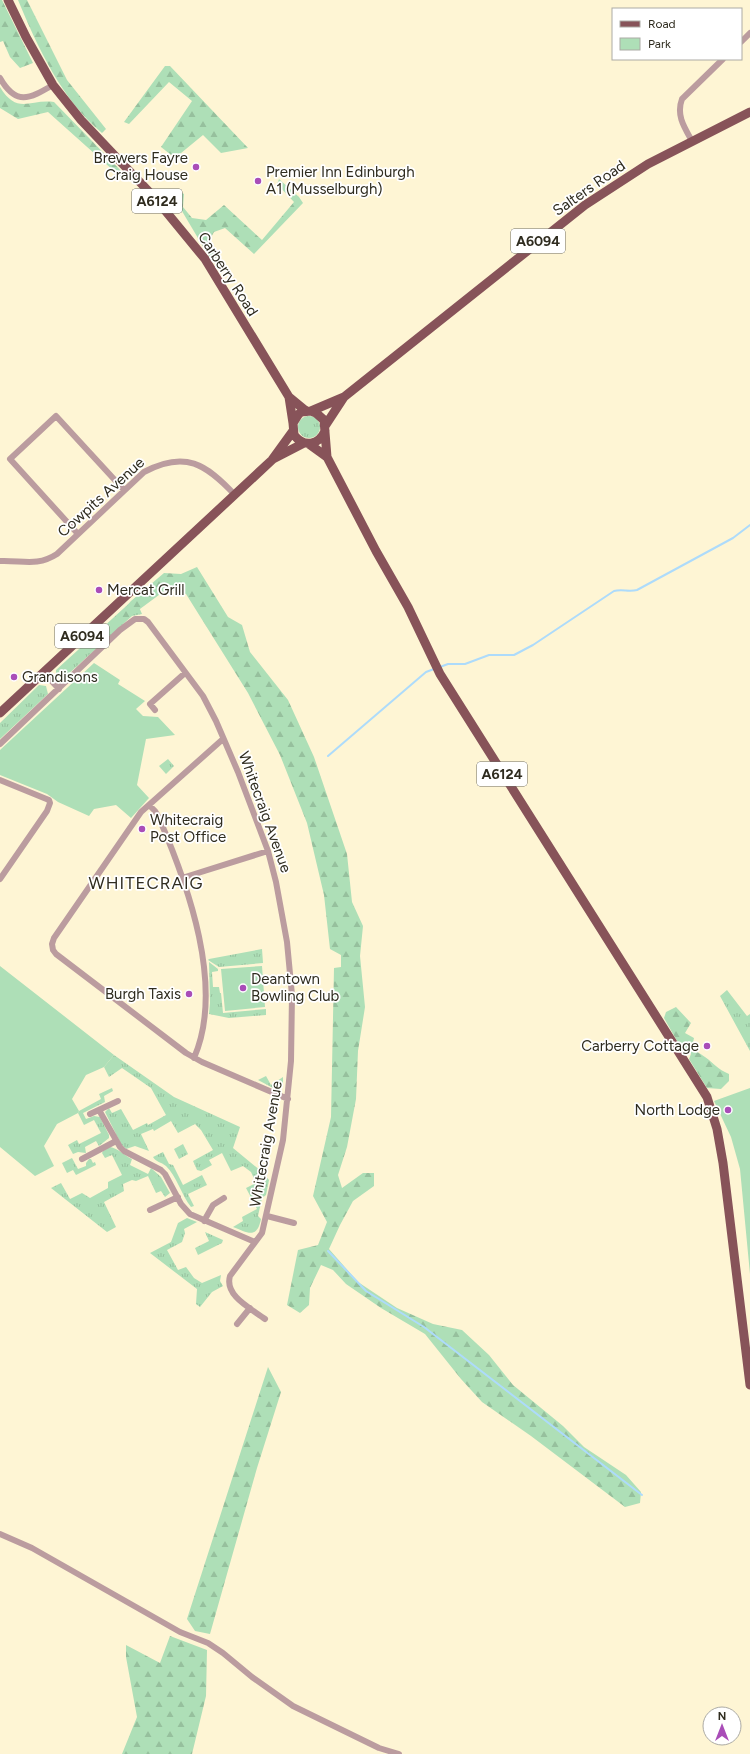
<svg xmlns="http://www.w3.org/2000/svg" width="750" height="1754" font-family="Figtree,sans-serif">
  <defs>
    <pattern id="grass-tufts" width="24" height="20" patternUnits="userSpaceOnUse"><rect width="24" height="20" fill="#aedfb7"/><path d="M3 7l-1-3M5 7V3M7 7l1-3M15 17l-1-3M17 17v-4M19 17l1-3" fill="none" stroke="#96c09d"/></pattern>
    <pattern id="forest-firs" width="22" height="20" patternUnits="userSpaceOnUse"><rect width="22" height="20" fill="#aedfb7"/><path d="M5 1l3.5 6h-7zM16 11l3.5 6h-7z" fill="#96c09d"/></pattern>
  </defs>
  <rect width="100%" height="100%" fill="#fef5d4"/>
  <path fill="url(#grass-tufts)" d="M298 427a11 11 0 1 1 22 0a11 11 0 1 1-22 0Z
    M 135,598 L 142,614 L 132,616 L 64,678 L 56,676 L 56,670 Z
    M 39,685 L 46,686 L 48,694 L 0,739 L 0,723 Z
    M 168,759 L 174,766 L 166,774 L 159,766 Z
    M 262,949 L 263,963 L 219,967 L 208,960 L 209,959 Z
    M 209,962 L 218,969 L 218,971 L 212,972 L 213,987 L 219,987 L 220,993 L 221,993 L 223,1013 L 266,1009 L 266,1015 L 229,1018 L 209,1014 L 210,1003 Z
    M 727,990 L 747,1016 L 750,1014 L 750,1051 L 720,996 Z
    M 114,1055 L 174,1097 L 240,1127 L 233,1148 L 261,1171 L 269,1180 L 266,1195 L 262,1198 L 258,1216 L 261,1219 C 257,1239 248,1233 233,1227 L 243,1221 L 242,1217 L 257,1209 L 246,1188 L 256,1183 L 251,1172 L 243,1166 L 231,1171 L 222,1153 L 209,1160 L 212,1165 L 201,1171 L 197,1170 L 193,1161 L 213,1150 L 201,1130 L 195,1124 L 178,1133 L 171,1121 L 154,1131 L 153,1129 L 141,1134 L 149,1151 L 135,1146 L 126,1149 L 121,1144 L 105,1112 L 109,1108 L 112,1113 L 121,1109 L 133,1130 L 147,1123 L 148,1125 L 166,1115 L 151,1088 L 122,1068 L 109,1077 L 104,1067 Z
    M 266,1076 L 271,1085 L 283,1077 L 283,1086 L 275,1089 L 258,1080 Z
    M 112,1088 L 113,1091 L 104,1096 L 105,1102 L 83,1113 L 86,1119 L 94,1116 L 100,1117 L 109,1135 L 109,1138 L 99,1146 L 96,1141 L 85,1147 L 86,1153 L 78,1152 L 73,1154 L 68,1145 L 77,1140 L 79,1144 L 101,1133 L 94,1120 L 84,1125 L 78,1113 L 79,1111 L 101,1099 L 99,1094 Z
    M 183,1144 L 188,1154 L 179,1159 L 174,1149 Z
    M 110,1147 C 118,1148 125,1156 132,1159 L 130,1165 L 148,1174 L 151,1168 L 161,1177 L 170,1193 L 165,1197 L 161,1191 L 156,1193 L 148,1176 L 136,1181 L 132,1180 L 123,1184 L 124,1191 L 104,1202 L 116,1227 L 107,1232 L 51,1188 L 61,1183 L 70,1199 L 82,1193 L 90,1198 L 108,1188 L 108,1182 L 122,1175 L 112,1155 L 105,1158 L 102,1153 L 103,1151 Z
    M 163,1152 L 169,1164 L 173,1165 L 183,1185 L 202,1175 L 207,1185 L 188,1194 L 194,1206 L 191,1207 C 182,1196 176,1175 166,1166 C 161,1162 156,1162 153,1157 Z
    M 72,1158 L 78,1169 L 86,1166 L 86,1163 L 89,1159 L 91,1159 L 93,1163 L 95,1162 L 96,1165 L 76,1175 L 73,1170 L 67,1173 L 62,1163 Z
    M 187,1218 L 197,1222 L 184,1229 L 185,1233 L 182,1242 L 167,1250 L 178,1270 L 186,1267 L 194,1278 L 202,1283 L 221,1275 L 220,1281 L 223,1286 L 212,1292 L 200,1307 L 196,1304 L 197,1289 L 150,1253 L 171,1242 L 178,1223 Z
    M 205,1232 L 223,1240 L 222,1243 L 198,1255 L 195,1248 L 209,1241 Z"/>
  <path fill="url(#forest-firs)" d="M 0,0 L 2,0 L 33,63 L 20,68 L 10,57 L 3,41 L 0,42 Z
    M 18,0 L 27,0 L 67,80 L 106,129 L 102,133 C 62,100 38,48 18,0 Z
    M 165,66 L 170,66 L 248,148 L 221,153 L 203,135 L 175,158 L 161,147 L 192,101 L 169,82 L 129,124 L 124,122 Z
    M 0,87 C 17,115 29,99 54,102 L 127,177 L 124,180 L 48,112 L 18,119 L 0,108 Z
    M 279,179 L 299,197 L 303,203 L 254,254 L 225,228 L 214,232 L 210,239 L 216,258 L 211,260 L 173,196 L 176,190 L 184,194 L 183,207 L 192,218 L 206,220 L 224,205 L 262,240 L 294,202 L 277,184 Z
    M 197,567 L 228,617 L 242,625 L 250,652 L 288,700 L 314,757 L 347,854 L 352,902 L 363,926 L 360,956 L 365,1007 L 358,1051 L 356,1099 L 347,1147 L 338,1175 L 342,1188 L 363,1173 L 374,1173 L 374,1186 L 353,1201 L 340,1225 L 329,1249 L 358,1282 L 397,1308 L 433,1324 L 462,1330 L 489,1355 L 513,1385 L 563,1426 L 584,1447 L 626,1475 L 641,1492 L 640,1503 L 625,1507 L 531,1436 L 482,1402 L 461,1379 L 425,1334 L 381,1308 L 346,1284 L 333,1270 L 321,1265 L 310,1288 L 309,1305 L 300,1313 L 287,1305 L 298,1250 L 318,1245 L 327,1222 L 313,1196 L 331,1117 L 334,968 L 341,967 L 341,955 L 330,949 L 324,895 L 307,823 L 280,755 L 248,693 L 186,594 L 167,589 L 121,623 L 116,619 L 131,601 L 164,573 L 181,574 Z
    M 676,1007 L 691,1023 L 685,1033 L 694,1038 L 692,1047 C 696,1052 700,1053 705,1057 C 715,1064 717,1069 729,1074 L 729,1081 L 721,1089 L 707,1088 L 689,1059 L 691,1054 L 688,1049 L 681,1048 L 664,1018 L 666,1012 Z
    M 268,1367 L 281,1392 L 257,1468 L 210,1634 L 195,1631 L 187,1619 Z
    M 170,1636 L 207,1650 L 206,1696 L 192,1754 L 122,1754 L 137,1717 L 126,1657 L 126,1645 L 160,1663 Z"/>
  <path fill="#aedfb7" d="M 94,663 L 120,680 L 118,684 L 145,701 L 136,709 L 143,716 L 158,717 L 175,735 L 146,739 L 137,785 L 149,798 L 131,818 L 116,805 L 94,809 L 89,816 L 58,802 L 47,794 L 0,775 L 0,750 Z
    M 0,966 L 114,1055 L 104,1067 L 86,1075 L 72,1099 L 79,1111 L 78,1113 L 57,1124 L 44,1146 L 54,1166 L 35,1176 L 0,1147 Z
    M 262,966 L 265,1007 L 225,1011 L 221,969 Z
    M 750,1088 L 750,1274 L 740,1169 L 731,1137 L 714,1101 Z"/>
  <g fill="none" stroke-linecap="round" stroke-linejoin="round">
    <path stroke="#addbfb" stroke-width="2" d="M 440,667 L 448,664 L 465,664 L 489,655 L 514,655 L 533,645 L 614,591 C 622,589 629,592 637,590 L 733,538 L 750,525
      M 328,756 L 426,672 L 434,669
      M 328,1251 L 366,1291 L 424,1327 L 642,1495"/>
    <path stroke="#bb9c9f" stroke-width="6" d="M 741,42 L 750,33
      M 0,78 C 16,106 29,99 53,85
      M 692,141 C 684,127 676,115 682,99 L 723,59
      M 78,534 L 10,459 L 56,416 L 124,490
      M 0,561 C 22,560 37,567 57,554 L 144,472 C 185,450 206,464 235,495
      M 43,672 L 59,689
      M 155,710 L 150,704 L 185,673
      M 223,739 L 141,812 L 54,938 L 52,944 L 53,950 L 56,954 L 186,1053 L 202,1062 L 288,1099
      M 0,744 L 120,630 L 135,619 L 144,619 L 148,622 L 203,696 L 216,721 L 238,772 L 268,851 L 276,882 L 287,942 L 292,995 L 291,1061 L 283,1140 L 262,1233 L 230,1276 C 224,1296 252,1309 265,1319
      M 0,780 L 44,798 L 49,800 L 50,803 L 47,811 L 0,879
      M 149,805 L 155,811 L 159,818 C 188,885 225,987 194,1058
      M 182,878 L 268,851
      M 99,1110 L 120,1147 L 124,1151 L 161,1170 L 165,1174 L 181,1204 L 190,1214 L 255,1242
      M 90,1114 L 118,1101
      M 82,1159 L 116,1141
      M 150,1210 L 178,1197
      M 267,1216 L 294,1223
      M 204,1221 L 213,1205 L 224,1198
      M 237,1324 L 250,1308
      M 0,1534 L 32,1548 L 180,1632 L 208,1643 L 223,1653 L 252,1677 L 293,1706 L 379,1748 L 399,1754"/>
    <path stroke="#875359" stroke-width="9" d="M 8,0 L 26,37 L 53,85 L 81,120 L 154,197 L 205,259 L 289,397 L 306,411
      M 289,397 L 293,423
      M 311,411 L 344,397 L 585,205 L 648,164 L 750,112
      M 325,426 L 344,397
      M 325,431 C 319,445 304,448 294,435 L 293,423 L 298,415 L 301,412 L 311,411 L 316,413 L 324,420 L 327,457 L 376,551 L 408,607 L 440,674 L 707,1097 L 717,1129 L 723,1163 L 750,1385
      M 309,444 L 327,457
      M 273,459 L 304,443
      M 0,713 L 272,460 L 293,431"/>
  </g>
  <g fill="#a94db8" stroke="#fff" stroke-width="1.5">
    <circle cx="196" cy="167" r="4"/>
    <circle cx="258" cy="181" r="4"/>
    <circle cx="99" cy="590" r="4"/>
    <circle cx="14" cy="677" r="4"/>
    <circle cx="142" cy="829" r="4"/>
    <circle cx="243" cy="988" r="4"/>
    <circle cx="189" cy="994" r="4"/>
    <circle cx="707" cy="1046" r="4"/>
    <circle cx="728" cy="1110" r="4"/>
  </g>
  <g text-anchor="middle" stroke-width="3.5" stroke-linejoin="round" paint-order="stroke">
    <g fill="#fff" stroke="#6d6b62" stroke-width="1">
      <rect x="132" y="189" width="50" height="24" rx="3"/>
      <rect x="511" y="229" width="54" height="24" rx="3"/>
      <rect x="55" y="624" width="54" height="24" rx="3"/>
      <rect x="477" y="762" width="50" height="24" rx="3"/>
    </g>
    <g font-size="14" font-weight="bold" fill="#2f2c1f">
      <text x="157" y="206">A6124</text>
      <text x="538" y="246">A6094</text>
      <text x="82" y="641">A6094</text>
      <text x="502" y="779">A6124</text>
    </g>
    <g font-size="15" fill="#2f2c1f" stroke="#fff" text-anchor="start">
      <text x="188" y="163" text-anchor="end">Brewers Fayre<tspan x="188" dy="17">Craig House</tspan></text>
      <text x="266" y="177">Premier Inn Edinburgh<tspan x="266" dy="17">A1 (Musselburgh)</tspan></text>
      <text x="107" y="595">Mercat Grill</text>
      <text x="22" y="682">Grandisons</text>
      <text x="150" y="825">Whitecraig<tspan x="150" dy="17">Post Office</tspan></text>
      <text x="251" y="984">Deantown<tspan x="251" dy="17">Bowling Club</tspan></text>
      <text x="181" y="999" text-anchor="end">Burgh Taxis</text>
      <text x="699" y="1051" text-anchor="end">Carberry Cottage</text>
      <text x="720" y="1115" text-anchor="end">North Lodge</text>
    </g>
    <g font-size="15" fill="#2f2c1f" stroke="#fff">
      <text transform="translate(589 188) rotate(-35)" y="5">Salters Road</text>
      <text transform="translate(228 274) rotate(57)" y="5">Carberry Road</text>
      <text transform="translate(101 497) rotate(-42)" y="5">Cowpits Avenue</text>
      <text transform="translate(265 812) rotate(70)" y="5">Whitecraig Avenue</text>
      <text transform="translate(266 1144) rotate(-80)" y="5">Whitecraig Avenue</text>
    </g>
    <g font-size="17" letter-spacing="1" fill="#2f2c1f" stroke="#fff">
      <text x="146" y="889">WHITECRAIG</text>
    </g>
  </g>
  <rect x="612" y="8" width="130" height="52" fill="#ffffff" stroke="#acaba5"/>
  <rect x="620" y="21" width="20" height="6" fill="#875359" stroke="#acaba5"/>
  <text x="648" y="28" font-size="12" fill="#2f2c1f">Road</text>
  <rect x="620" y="38" width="20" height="12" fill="#aedfb7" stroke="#acaba5"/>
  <text x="648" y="48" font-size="12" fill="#2f2c1f">Park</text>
  <g transform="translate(722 1726)"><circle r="19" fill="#ffffff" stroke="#acaba5"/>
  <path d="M0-3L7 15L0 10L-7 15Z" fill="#a94db8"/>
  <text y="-6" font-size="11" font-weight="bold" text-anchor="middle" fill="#2f2c1f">N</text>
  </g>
</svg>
